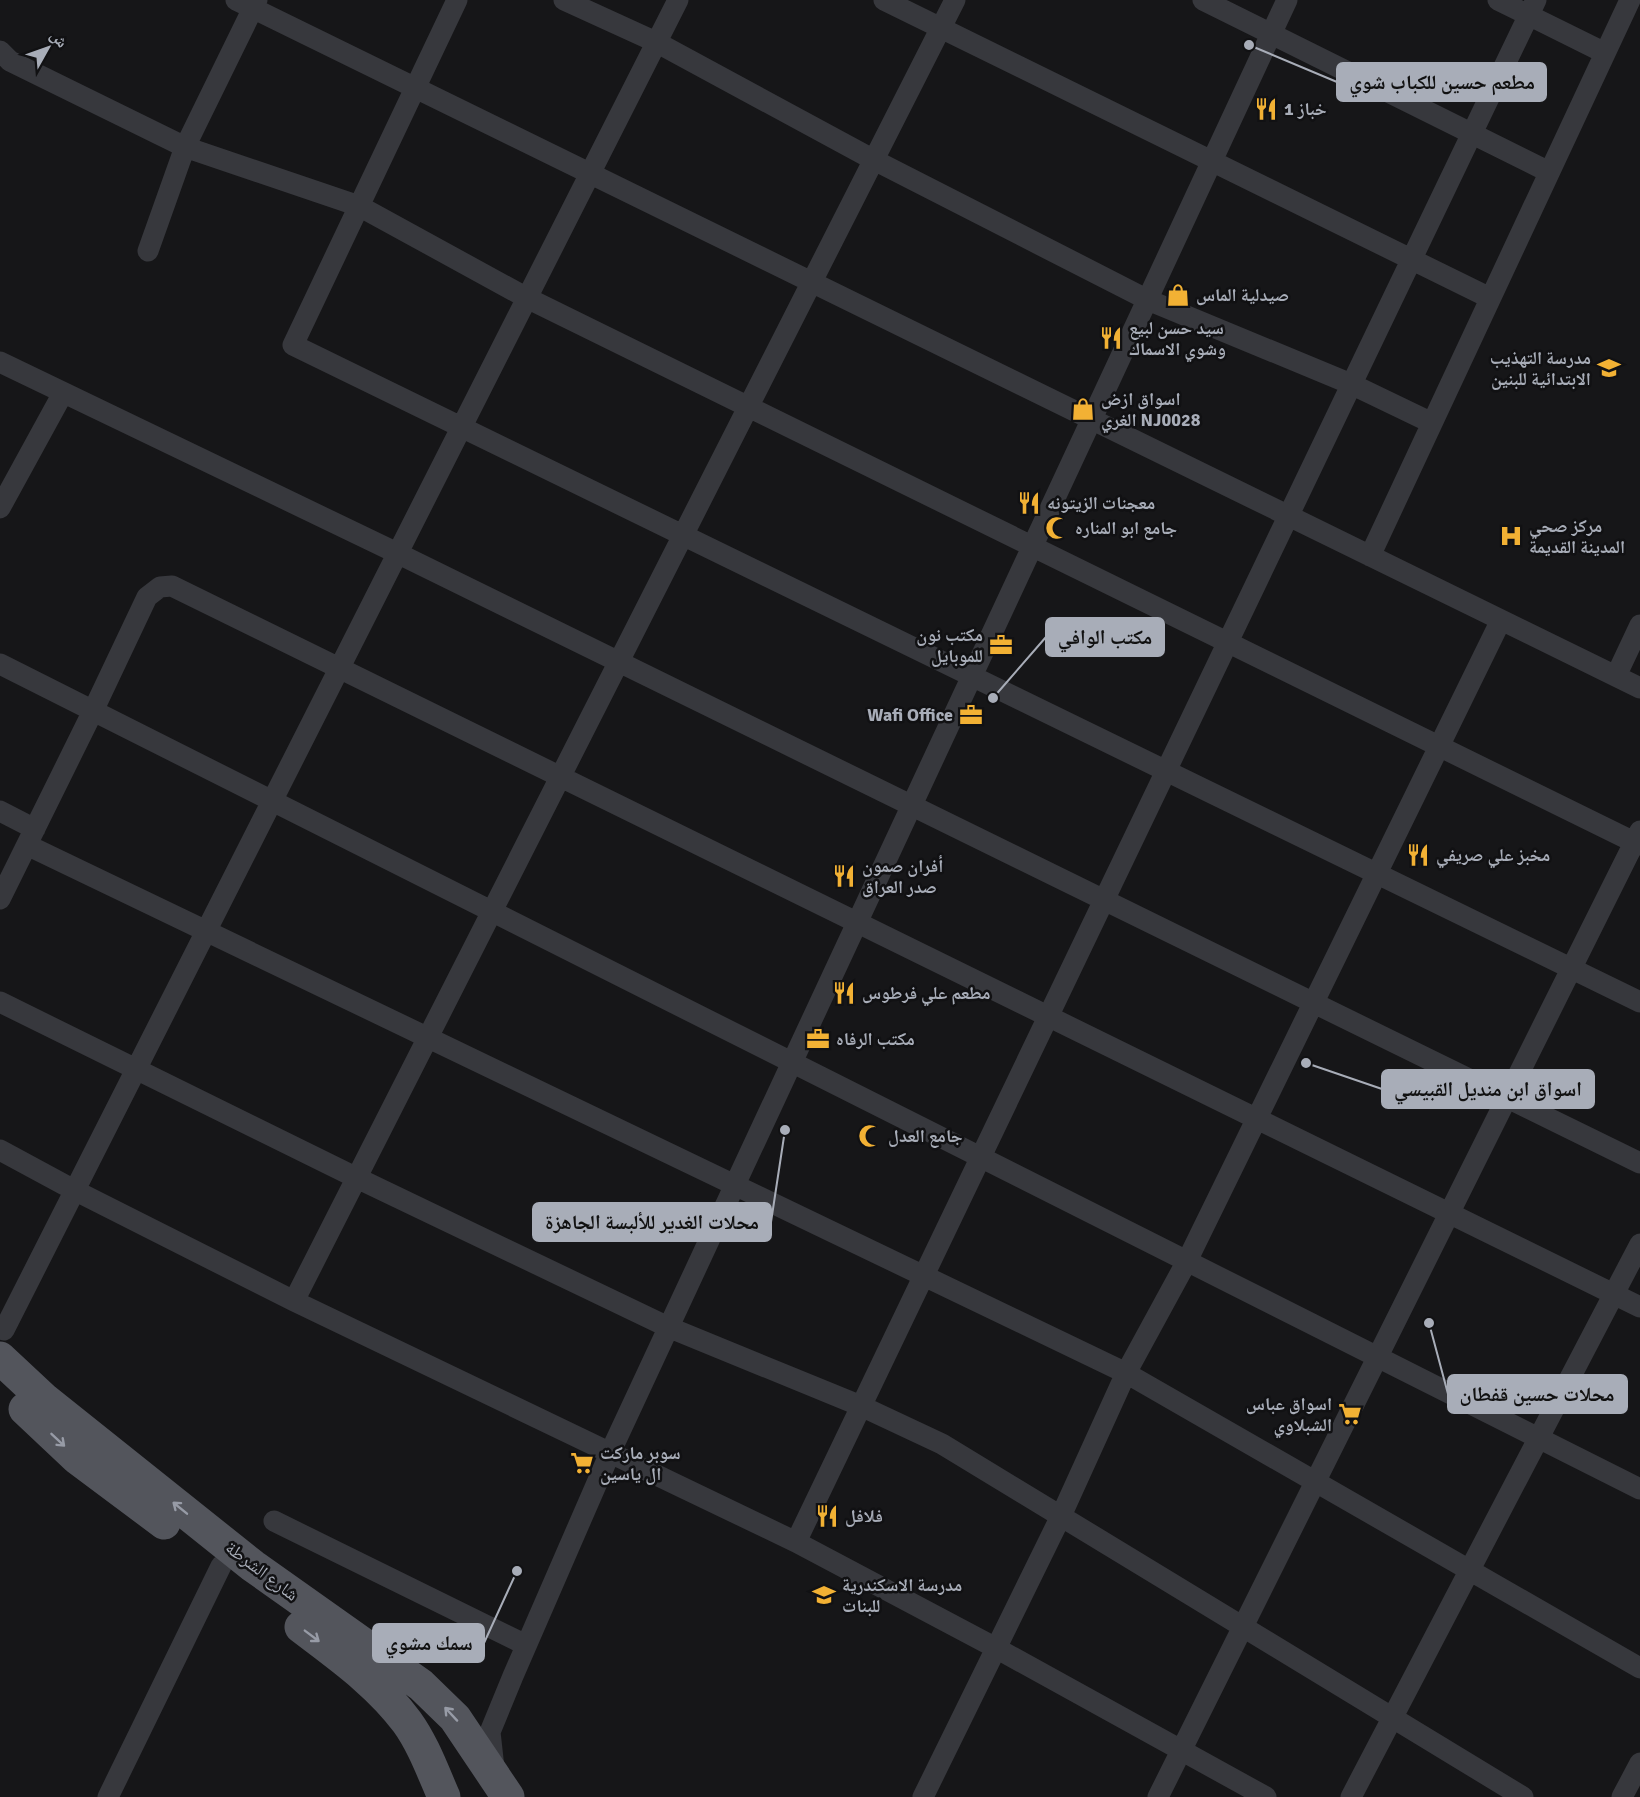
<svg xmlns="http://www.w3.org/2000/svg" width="1640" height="1797" font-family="Signika,'Noto Naskh Arabic',sans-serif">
  <rect width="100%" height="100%" fill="#161618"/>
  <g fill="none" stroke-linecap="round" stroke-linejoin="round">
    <path stroke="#37383d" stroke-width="21" d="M 236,0 L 1640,688
      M 457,0 L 293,345 L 1640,1002
      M 564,0 L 656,42 L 874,160 L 1148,300 L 1351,384 L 1432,423
      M 884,0 L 1490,298
      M 1203,0 L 1549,172
      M 1498,0 L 1605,53
      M 0,51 L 10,61 L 185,147 L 359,206 L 527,298 L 1640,845
      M 148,251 L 185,147 L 257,0
      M 0,362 L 397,553 L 1640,1163
      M 0,508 L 63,393
      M 1370,556 L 1630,0
      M 0,664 L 1640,1489
      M 1616,676 L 1640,625
      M 0,811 L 35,829
      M 27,845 L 1126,1373 L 1640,1668
      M 0,899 L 93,711 L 147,597 L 160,587 L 172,586 L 1640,1307
      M 0,1002 L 357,1178 L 668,1327 L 861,1406 L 942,1444 L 1523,1797
      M 0,1150 L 74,1190 L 294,1301 L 796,1542 L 996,1648 L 1266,1797
      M 294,1301 L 955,0
      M 4,1330 L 678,0
      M 274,1521 L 526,1645
      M 796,1542 L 1536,0
      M 494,1768 L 490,1732 L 513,1676 L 610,1453 L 1287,0
      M 108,1797 L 221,1566
      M 923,1797 L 1061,1516 L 1126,1373 L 1187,1261 L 1501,620
      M 1158,1797 L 1640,831
      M 1351,1797 L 1640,1244
      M 1622,1797 L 1640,1763"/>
    <path stroke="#53555c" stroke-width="33" d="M 0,1358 L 45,1400 L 253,1566 L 421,1685 L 455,1718 L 508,1797
      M 25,1409 L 77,1458 L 164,1523
      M 301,1627 C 339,1656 378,1683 407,1722 C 423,1744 433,1772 444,1797"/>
  </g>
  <defs><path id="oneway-shaft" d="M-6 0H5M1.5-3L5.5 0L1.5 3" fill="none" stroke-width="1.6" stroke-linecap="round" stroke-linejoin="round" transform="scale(1.5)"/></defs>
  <g stroke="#979ba6">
    <use href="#oneway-shaft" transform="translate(58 1440) rotate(43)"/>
    <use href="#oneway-shaft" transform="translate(180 1508) rotate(-141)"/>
    <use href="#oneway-shaft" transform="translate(312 1636) rotate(37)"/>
    <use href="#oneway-shaft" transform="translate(451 1714) rotate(-133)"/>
  </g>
  <defs>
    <g id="restaurant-bare" transform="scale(1.8)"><path d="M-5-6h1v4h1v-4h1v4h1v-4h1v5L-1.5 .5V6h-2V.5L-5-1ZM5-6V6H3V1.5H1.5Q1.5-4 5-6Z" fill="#f2b134" stroke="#111113" stroke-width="2.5" paint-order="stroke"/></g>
    <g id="shop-bare" transform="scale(1.8)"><path d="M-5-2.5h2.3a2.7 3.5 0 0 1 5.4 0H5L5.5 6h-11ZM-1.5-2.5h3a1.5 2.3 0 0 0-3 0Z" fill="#f2b134" stroke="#111113" stroke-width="2.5" paint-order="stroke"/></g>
    <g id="school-bare" transform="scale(1.8)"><path d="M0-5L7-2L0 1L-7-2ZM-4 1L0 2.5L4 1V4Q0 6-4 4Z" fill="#f2b134" stroke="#111113" stroke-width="2.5" paint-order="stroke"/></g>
    <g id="mosque-bare" transform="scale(1.8)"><path d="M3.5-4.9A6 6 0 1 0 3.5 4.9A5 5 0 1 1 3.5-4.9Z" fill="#f2b134" stroke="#111113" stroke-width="2.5" paint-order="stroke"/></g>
    <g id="hospital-bare" transform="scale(1.8)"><path d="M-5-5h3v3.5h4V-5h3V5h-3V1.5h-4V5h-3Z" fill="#f2b134" stroke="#111113" stroke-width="2.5" paint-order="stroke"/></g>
    <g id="office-bare" transform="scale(1.8)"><path d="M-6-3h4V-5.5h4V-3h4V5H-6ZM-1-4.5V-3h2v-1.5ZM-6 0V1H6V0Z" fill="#f2b134" stroke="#111113" stroke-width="2.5" paint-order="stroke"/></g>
    <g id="supermarket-bare" transform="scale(1.8)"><path d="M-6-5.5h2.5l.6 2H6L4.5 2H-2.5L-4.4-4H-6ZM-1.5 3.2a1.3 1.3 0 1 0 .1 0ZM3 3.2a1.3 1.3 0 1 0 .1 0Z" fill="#f2b134" stroke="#111113" stroke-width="2.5" paint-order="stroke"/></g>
  </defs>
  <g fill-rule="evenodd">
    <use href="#restaurant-bare" x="1266" y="109"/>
    <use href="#shop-bare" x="1178" y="295"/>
    <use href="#restaurant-bare" x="1111" y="338"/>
    <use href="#school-bare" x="1609" y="368"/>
    <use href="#shop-bare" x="1083" y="409"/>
    <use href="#restaurant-bare" x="1029" y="503"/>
    <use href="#mosque-bare" x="1057" y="528"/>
    <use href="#hospital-bare" x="1511" y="536"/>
    <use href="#office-bare" x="1001" y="645"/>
    <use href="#office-bare" x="971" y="715"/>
    <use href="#restaurant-bare" x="1418" y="855"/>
    <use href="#restaurant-bare" x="844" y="876"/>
    <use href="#restaurant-bare" x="844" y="993"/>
    <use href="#office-bare" x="818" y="1039"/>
    <use href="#mosque-bare" x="870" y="1136"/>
    <use href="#supermarket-bare" x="1350" y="1414"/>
    <use href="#supermarket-bare" x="582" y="1463"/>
    <use href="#restaurant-bare" x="827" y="1516"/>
    <use href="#school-bare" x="824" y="1595"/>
  </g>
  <g text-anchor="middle" stroke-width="5" stroke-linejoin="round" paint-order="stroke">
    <g font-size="18" font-weight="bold" fill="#a8adb8" stroke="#111113" text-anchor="start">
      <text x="1284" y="115">خباز 1</text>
      <text x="1196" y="301">صيدلية الماس</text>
      <text x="1129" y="334">سيد حسن لبيع<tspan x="1129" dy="21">وشوي الاسماك</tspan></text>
      <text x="1591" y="364" text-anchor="end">مدرسة التهذيب<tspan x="1591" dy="21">الابتدائية للبنين</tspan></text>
      <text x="1101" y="405">اسواق ازض<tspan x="1101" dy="21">الغري NJ0028</tspan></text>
      <text x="1047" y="509">معجنات الزيتونه</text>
      <text x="1529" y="532">مركز صحي<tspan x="1529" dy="21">المدينة القديمة</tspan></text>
      <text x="1075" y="534">جامع ابو المناره</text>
      <text x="983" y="641" text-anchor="end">مكتب نون<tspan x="983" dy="21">للموبايل</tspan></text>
      <text x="953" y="721" text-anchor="end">Wafi Office</text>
      <text x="1436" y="861">مخبز علي صريفي</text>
      <text x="862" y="872">أفران صمون<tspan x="862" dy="21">صدر العراق</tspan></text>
      <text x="862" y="999">مطعم علي فرطوس</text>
      <text x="836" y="1045">مكتب الرفاه</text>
      <text x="888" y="1142">جامع العدل</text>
      <text x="1332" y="1410" text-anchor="end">اسواق عباس<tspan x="1332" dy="21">الشبلاوي</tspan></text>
      <text x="600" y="1459">سوبر ماركت<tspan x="600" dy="21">ال ياسين</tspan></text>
      <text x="845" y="1522">فلافل</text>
      <text x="842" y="1591">مدرسة الاسكندرية<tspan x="842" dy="21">للبنات</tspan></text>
    </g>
    <g font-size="18" fill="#a8adb8" stroke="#111113">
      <text transform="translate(262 1571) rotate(37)" y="6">شارع الشرطة</text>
    </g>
  </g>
  <path fill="none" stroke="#a8adb8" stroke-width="2" d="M1249 45L1337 82M993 698L1046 637M1306 1063L1382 1089M785 1130L771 1222M1429 1323L1448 1394M517 1571L484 1643"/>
  <g fill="#a8adb8" stroke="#111113" stroke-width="2">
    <circle cx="1249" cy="45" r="6"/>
    <circle cx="993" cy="698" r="6"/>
    <circle cx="1306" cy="1063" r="6"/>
    <circle cx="785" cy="1130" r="6"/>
    <circle cx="1429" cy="1323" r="6"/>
    <circle cx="517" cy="1571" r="6"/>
  </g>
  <g fill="#a8adb8" stroke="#a8adb8" stroke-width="2">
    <rect x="1337" y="63" width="209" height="38" rx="6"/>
    <rect x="1046" y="618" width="118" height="38" rx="6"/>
    <rect x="1382" y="1070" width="212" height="38" rx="6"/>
    <rect x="533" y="1203" width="238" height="38" rx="6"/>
    <rect x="1448" y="1375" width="179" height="38" rx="6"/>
    <rect x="373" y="1624" width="111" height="38" rx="6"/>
  </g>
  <g font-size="20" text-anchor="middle" font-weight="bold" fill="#111">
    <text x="1442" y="89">مطعم حسين للكباب شوي</text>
    <text x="1105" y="644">مكتب الوافي</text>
    <text x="1488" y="1096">اسواق ابن منديل القبيسي</text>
    <text x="652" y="1229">محلات الغدير للألبسة الجاهزة</text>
    <text x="1537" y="1401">محلات حسين قفطان</text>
    <text x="429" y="1650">سمك مشوي</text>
  </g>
  <g transform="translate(48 48) rotate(50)" stroke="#111113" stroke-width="4.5" paint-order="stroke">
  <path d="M0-4.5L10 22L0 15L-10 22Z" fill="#a8adb8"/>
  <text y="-9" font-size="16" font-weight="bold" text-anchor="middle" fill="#a8adb8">ش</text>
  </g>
</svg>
